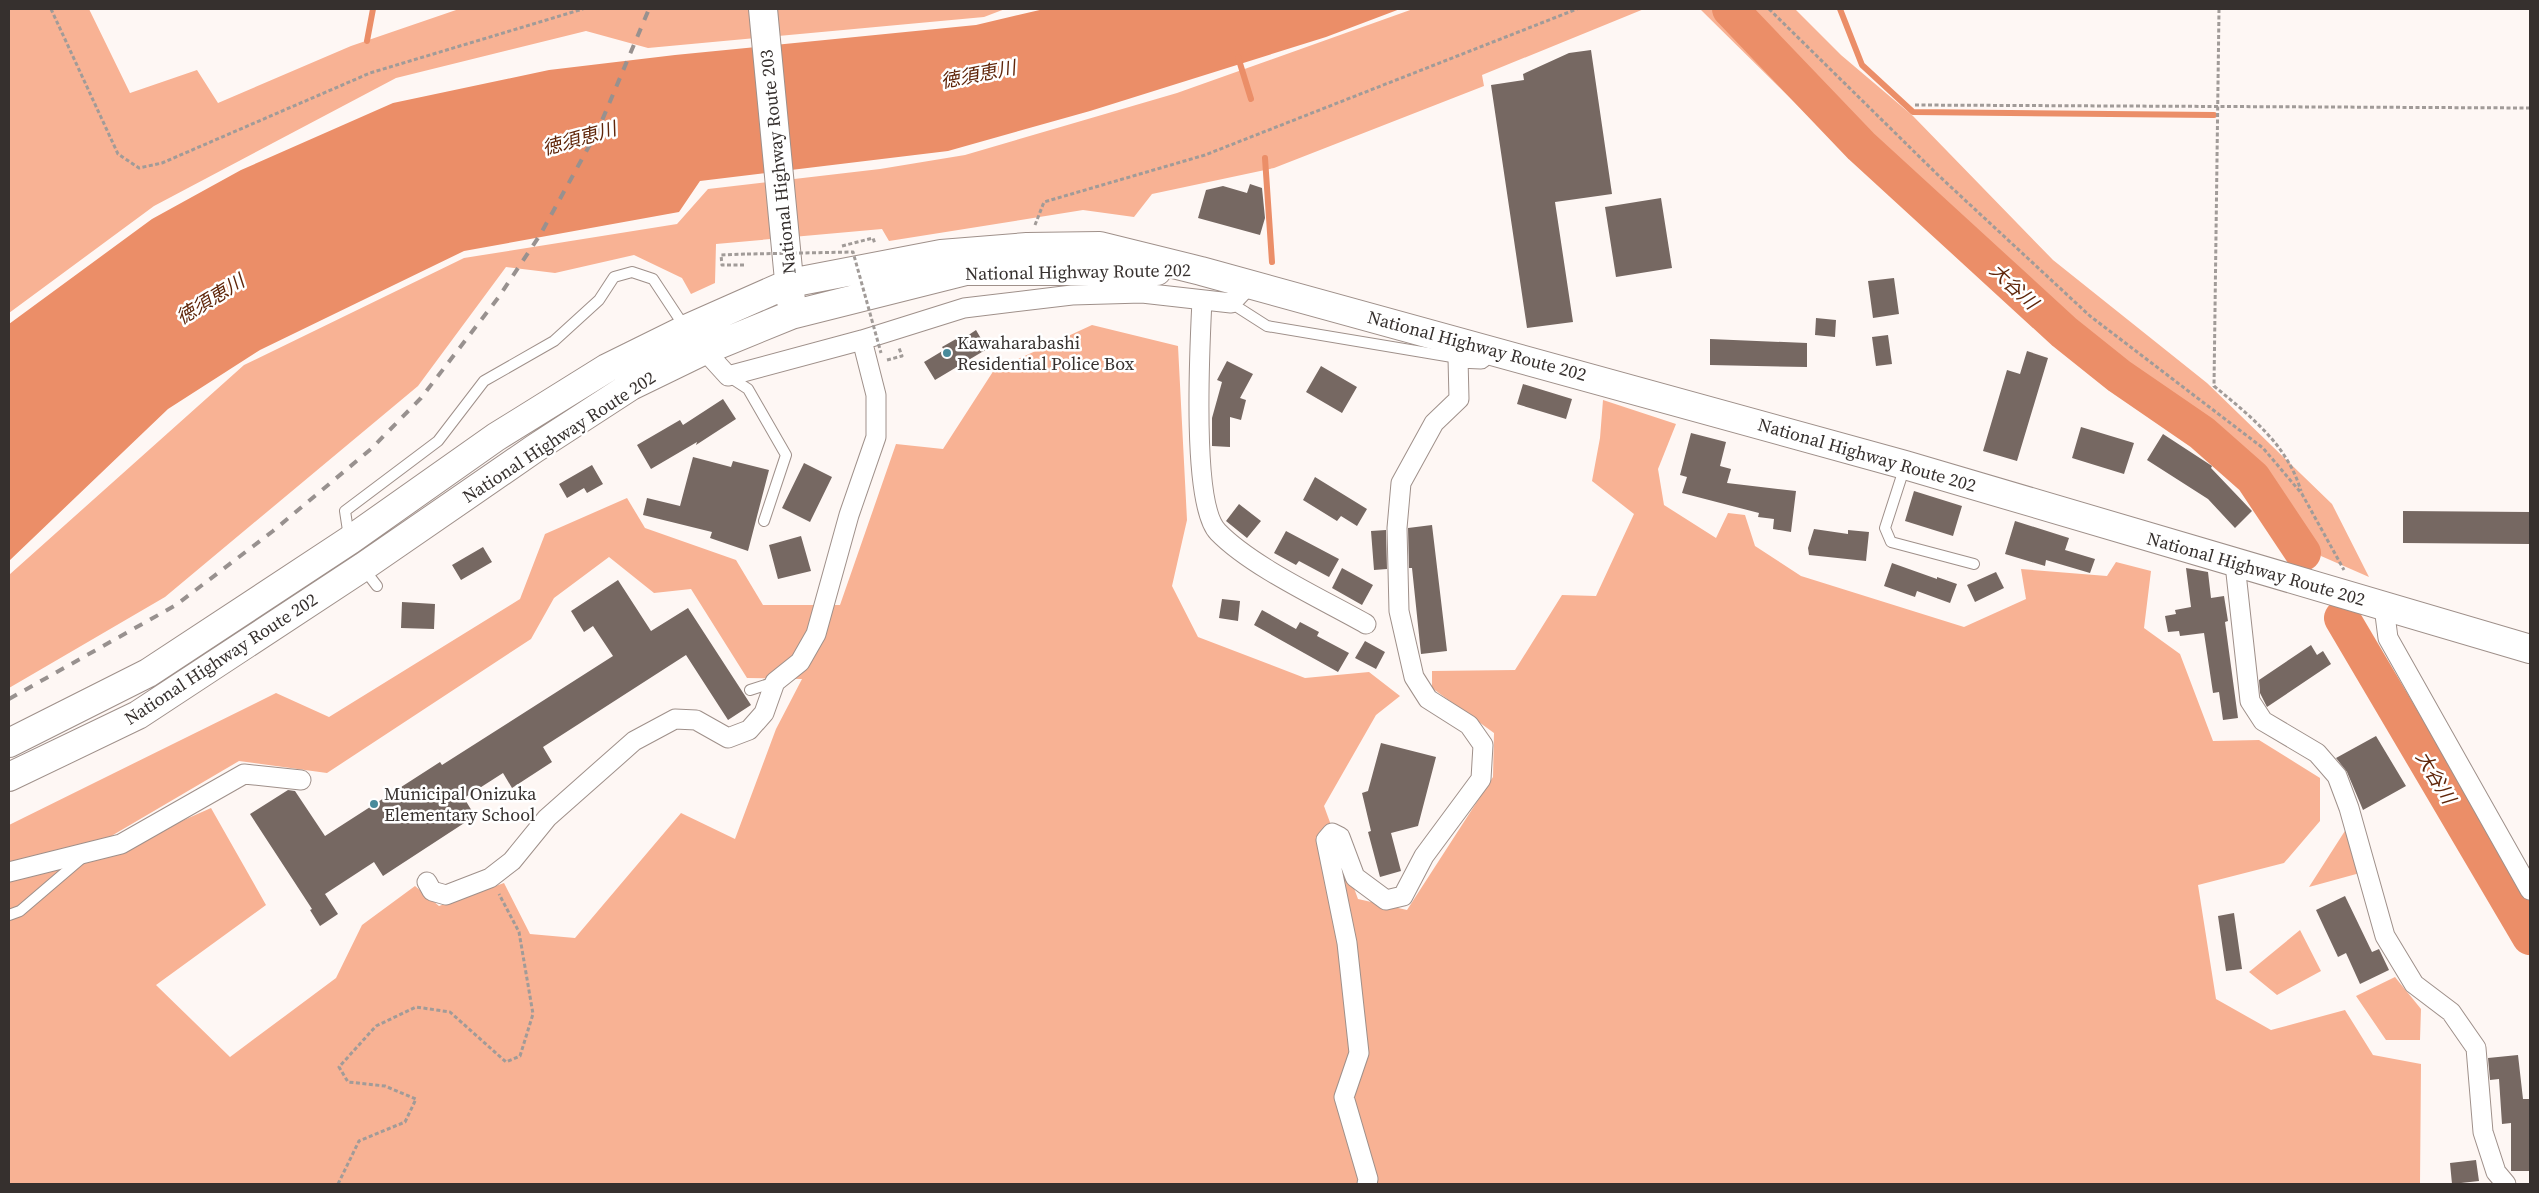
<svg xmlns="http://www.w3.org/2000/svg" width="2539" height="1193" font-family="'Source Serif 4','Noto Sans JP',serif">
  <rect width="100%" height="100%" fill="#fef7f4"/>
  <path fill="#f8b294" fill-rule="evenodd" d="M 9,9 L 89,9 L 130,93 L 197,70 L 218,103 L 351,46 L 459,9 L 1005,9 L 984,17 L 648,48 L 586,31 L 396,78 L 154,206 L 9,313 Z
    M 1413,9 L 1644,9 L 1482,75 L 1484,86 L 1274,168 L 1152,194 L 1134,217 L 1083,210 L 889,241 L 882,229 L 716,244 L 715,283 L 691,294 L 682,278 L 634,255 L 555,273 L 506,267 L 418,386 L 165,597 L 9,688 L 9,575 L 244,365 L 464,258 L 677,224 L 708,189 L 880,169 L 965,155 L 1177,93 Z
    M 1700,9 L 1712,9 L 1849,156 Z
    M 1747,9 L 1795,9 L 1841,55 L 1913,116 L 2053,260 L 2207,383 L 2332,504 L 2369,577 L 2321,556 L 2262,468 L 2073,326 L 1867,137 Z
    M 1092,325 L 1178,346 L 1187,520 L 1172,586 L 1198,637 L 1305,678 L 1369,672 L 1400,696 L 1376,715 L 1324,806 L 1358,899 L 1407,910 L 1493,777 L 1494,733 L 1432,688 L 1432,671 L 1515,670 L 1562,595 L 1596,596 L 1634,514 L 1592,481 L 1600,438 L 1603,400 L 1676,424 L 1658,469 L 1664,505 L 1716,538 L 1728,513 L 1745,515 L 1755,546 L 1801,576 L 1964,627 L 2026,599 L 2021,569 L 2107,576 L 2116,562 L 2151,571 L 2144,628 L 2180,654 L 2213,741 L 2259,740 L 2320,778 L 2320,821 L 2284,863 L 2198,885 L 2216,999 L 2271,1030 L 2345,1010 L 2373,1055 L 2421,1064 L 2420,1184 L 9,1184 L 9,825 L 276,693 L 329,717 L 520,599 L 545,534 L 627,498 L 645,528 L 736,560 L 763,605 L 840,605 L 896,444 L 943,449 L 994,370 ZM 609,557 L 654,593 L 691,589 L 747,678 L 802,679 L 776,729 L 735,839 L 681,813 L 575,938 L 530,934 L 504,883 L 439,906 L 415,886 L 362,925 L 336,978 L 230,1057 L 156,985 L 266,905 L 211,808 L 87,863 L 113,835 L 239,761 L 327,773 L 531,639 L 554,598 Z
    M 2350,823 L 2360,873 L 2309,887 Z
    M 2300,930 L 2321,971 L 2277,995 L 2249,972 Z
    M 2395,977 L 2421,1009 L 2420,1040 L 2386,1040 L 2356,996 Z"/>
  <path fill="#eb8e68" d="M 1044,9 L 1400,9 L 1326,37 L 1090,111 L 948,151 L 700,181 L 679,212 L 464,251 L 260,350 L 168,409 L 9,561 L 9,324 L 152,219 L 241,170 L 393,103 L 549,70 L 675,55 L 976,25 Z"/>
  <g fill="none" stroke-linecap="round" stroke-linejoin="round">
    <path stroke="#eb8e68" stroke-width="6" d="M 1840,9 L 1862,65 L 1913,112 L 2214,115
      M 367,41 L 373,9
      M 1238,57 L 1251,99
      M 1265,158 L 1272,262"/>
    <path stroke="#eb8e68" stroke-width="36" d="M 1730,9 L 1861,146 L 2064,332 L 2119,376 L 2202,433 L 2253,478 L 2303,553
      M 2342,618 L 2530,937"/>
  </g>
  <path fill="#766862" d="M 1591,50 L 1612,194 L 1555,202 L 1573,322 L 1527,328 L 1491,85 L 1524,80 L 1523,74 L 1569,53 Z
    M 1250,184 L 1262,188 L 1265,218 L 1260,235 L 1198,218 L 1206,190 L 1223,186 L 1247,193 Z
    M 1661,198 L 1672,268 L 1616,277 L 1605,207 Z
    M 1894,278 L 1899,314 L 1873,318 L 1868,281 Z
    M 1816,318 L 1836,320 L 1835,337 L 1815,335 Z
    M 976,330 L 987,349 L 935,380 L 924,362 L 944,350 L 942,347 L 956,339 L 958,342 Z
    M 1888,335 L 1892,364 L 1876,366 L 1872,337 Z
    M 1710,339 L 1807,343 L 1807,367 L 1710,365 Z
    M 2027,351 L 2048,358 L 2017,461 L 1983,451 L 2007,370 L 2020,374 Z
    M 1227,361 L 1253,374 L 1240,398 L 1246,400 L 1241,420 L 1230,417 L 1230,447 L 1212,446 L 1212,418 L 1222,382 L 1217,380 Z
    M 1321,366 L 1357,387 L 1342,413 L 1306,392 Z
    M 1523,384 L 1572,399 L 1566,419 L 1517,404 Z
    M 723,399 L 736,419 L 696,445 L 697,442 L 651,469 L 637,445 L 680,420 L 683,425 Z
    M 2081,427 L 2134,443 L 2124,474 L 2072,458 Z
    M 1691,433 L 1726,442 L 1720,466 L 1731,469 L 1727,483 L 1796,491 L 1791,532 L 1773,529 L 1774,519 L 1758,517 L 1759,513 L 1682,493 L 1687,477 L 1680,475 Z
    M 2163,434 L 2212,466 L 2211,468 L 2252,511 L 2235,528 L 2208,499 L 2147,460 Z
    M 693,457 L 731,467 L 733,461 L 769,470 L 748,551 L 710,538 L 712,532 L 643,515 L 647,498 L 680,506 Z
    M 804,463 L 832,477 L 810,522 L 782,508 Z
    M 592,465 L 603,484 L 587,493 L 584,488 L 567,498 L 559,484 Z
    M 1315,477 L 1367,509 L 1357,526 L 1341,516 L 1337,521 L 1303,500 Z
    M 1914,491 L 1962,506 L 1953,536 L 1905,521 Z
    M 1239,504 L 1261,521 L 1247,538 L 1226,521 Z
    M 2403,511 L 2529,512 L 2529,544 L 2403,543 Z
    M 2015,521 L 2069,538 L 2065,550 L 2095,559 L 2090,573 L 2046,560 L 2045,566 L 2005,554 Z
    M 1432,525 L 1447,651 L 1421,654 L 1412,568 L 1409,568 L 1408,528 Z
    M 1814,529 L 1848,534 L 1848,530 L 1869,532 L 1866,561 L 1809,555 L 1808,548 Z
    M 1386,530 L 1387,569 L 1374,570 L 1371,531 Z
    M 1286,531 L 1339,559 L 1329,577 L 1299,561 L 1296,565 L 1274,553 Z
    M 801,536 L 811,571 L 778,579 L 769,545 Z
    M 483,547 L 492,562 L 461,580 L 452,565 Z
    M 1892,563 L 1937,579 L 1937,577 L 1957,584 L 1950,603 L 1917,591 L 1915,597 L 1884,586 Z
    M 1342,568 L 1373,585 L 1362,605 L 1332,588 Z
    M 2186,568 L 2208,572 L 2211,598 L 2224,596 L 2228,621 L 2225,622 L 2238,718 L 2223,720 L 2219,692 L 2213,693 L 2204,633 L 2180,636 L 2179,631 L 2168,632 L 2165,616 L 2176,614 L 2175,610 L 2191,607 Z
    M 1996,572 L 2004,588 L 1975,602 L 1967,585 Z
    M 618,580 L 651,631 L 688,608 L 751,705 L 728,720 L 686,655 L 543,747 L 552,762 L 512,788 L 503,773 L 464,798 L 475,816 L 383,876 L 374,862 L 325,894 L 338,914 L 320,926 L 310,910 L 312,909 L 250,814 L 288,790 L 295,791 L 325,836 L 440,762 L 442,765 L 613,656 L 593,626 L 584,632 L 571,611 Z
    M 1222,599 L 1240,601 L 1238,621 L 1219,618 Z
    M 402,602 L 435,604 L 434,629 L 401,628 Z
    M 1262,610 L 1296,629 L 1300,622 L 1319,632 L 1317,636 L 1349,653 L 1338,672 L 1254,625 Z
    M 1365,641 L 1385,652 L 1376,669 L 1355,658 Z
    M 2311,645 L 2317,655 L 2323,651 L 2331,664 L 2267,707 L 2260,693 L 2259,680 Z
    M 2376,736 L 2406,786 L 2363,810 L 2347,772 L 2336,758 Z
    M 1381,743 L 1436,757 L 1418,826 L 1391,833 L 1401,871 L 1380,877 L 1368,832 L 1371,831 L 1362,793 L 1368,791 Z
    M 2345,896 L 2372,952 L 2379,949 L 2389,970 L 2360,984 L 2346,953 L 2338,957 L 2316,910 Z
    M 2234,913 L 2242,969 L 2226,971 L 2218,916 Z
    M 2518,1055 L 2523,1099 L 2530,1099 L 2530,1171 L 2511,1171 L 2511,1123 L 2502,1124 L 2499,1079 L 2490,1080 L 2488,1058 Z
    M 2476,1160 L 2479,1181 L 2452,1184 L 2450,1163 Z"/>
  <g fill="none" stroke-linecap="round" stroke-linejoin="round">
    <g stroke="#9f908a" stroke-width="12">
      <path id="lane" d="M 1231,303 L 1267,326 L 1458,358
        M 728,376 L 748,389 L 786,455 L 764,521
        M 1905,466 L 1885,528 L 1891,542 L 1974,564
        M 349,537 L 345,511 L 438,441 L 484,381 L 554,341 L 599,300 L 614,277 L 632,272 L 653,279 L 686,329
        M 364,569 L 377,586
        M 750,690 L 775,682
        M 9,915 L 20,911 L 82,858"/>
    </g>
    <g stroke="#9f908a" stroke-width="21">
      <path id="street" d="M 1202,300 C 1200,342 1191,505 1218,532 C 1252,567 1322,599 1366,624
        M 697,342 L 728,376 L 862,340 L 964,308 L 1072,295 L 1142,293 L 1231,303 L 1249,284
        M 2235,564 L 2250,701 L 2263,721 L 2317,753 L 2337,776 L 2349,808 L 2385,936 L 2414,984 L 2451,1012 L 2476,1048 L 2483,1132 L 2496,1172 L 2506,1184
        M 2384,607 L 2388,638 L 2530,890
        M 9,872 L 121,844 L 244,774 L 301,780
        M 427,882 L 432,891 L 446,895 L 490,878 L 512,861 L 547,818 L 634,741 L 675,719 L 696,720 L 728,738 L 749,730 L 764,713 L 775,682 L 800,662 L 816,634 L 849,515 L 876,437 L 876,395 L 862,340
        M 1367,1184 L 1368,1179 L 1344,1097 L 1359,1053 L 1347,943 L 1326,840 L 1332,833 L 1340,837 L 1355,877 L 1386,900 L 1403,896 L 1424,856 L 1481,779 L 1483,745 L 1469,725 L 1428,699 L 1414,677 L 1399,611 L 1397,528 L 1401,483 L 1434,423 L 1459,399 L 1458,358 L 1481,359 L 1489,351"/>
    </g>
    <g stroke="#9f908a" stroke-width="30">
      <path id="highway" d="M 763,9 L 791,301
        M 9,743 L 148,673 L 350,540 L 496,437 L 607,368 L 686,329 L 790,283 L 941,254 L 1027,247 L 1100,246 L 1201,271 L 1905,465 L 2530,649
        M 9,777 L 138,715 L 363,567 L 534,449 L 631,386 L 703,351 L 791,315 L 966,271 L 1157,271"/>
    </g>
    <path stroke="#a19b98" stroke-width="3" stroke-dasharray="4 2.5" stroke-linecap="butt" d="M 51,9 L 118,154 L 139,168 L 162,163 L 370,73 L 583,9
      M 1769,9 L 1938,175 L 2090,316 L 2263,448 L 2302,494 L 2344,570
      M 2219,9 L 2214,386 C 2250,416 2287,444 2301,491
      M 1915,105 L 2530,108
      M 1035,225 L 1044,202 L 1205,155 L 1577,9
      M 842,246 L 873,238 L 875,244
      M 744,265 L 722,265 L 721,255 L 747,254
      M 887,360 L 902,356 L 899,348
      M 338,1184 L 359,1141 L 405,1122 L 416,1099 L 385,1086 L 348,1082 L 339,1067 L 376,1026 L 416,1007 L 450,1012 L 506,1062 L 520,1056 L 533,1014 L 519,932 L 499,894"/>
    <use href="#lane" stroke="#fff" stroke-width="10"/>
    <use href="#street" stroke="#fff" stroke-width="19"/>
    <use href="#highway" stroke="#fff" stroke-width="28"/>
    <path stroke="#98918f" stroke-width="4" stroke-dasharray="9 9" stroke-linecap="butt" d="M 9,699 L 176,605 L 273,531 L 371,449 L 421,398 L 498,298 L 540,235 L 598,130 L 649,9"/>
    <path stroke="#a19b98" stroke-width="3" stroke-dasharray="4 2.5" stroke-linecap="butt" d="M 747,254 L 853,252 L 881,353"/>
  </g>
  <g fill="#488b9b" stroke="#fff" stroke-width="2">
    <circle cx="947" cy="353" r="5"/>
    <circle cx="374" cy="804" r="5"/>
  </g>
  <g text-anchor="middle" stroke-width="5" stroke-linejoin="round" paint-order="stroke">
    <g font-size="18" fill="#36302e" stroke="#fff">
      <text transform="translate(778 162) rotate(-96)" y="6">National Highway Route 203</text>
      <text transform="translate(1078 272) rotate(-1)" y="6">National Highway Route 202</text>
      <text transform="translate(1477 346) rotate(15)" y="6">National Highway Route 202</text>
      <text transform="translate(559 437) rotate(-33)" y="6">National Highway Route 202</text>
      <text transform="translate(1867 455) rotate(16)" y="6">National Highway Route 202</text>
      <text transform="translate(2256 569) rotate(16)" y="6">National Highway Route 202</text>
      <text transform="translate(221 659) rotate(-33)" y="6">National Highway Route 202</text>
    </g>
    <g font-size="18" fill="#36302e" stroke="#fff" text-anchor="start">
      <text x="957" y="349">Kawaharabashi<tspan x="957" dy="21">Residential Police Box</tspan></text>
      <text x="384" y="800">Municipal Onizuka<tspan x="384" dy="21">Elementary School</tspan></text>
    </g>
    <g font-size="19" font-style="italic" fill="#60260a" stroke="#fff">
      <text transform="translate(978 74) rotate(-11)" y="7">徳須恵川</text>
      <text transform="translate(579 138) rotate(-16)" y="7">徳須恵川</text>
      <text transform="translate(2014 286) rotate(43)" y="7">大谷川</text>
      <text transform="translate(210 299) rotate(-32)" y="7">徳須恵川</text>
      <text transform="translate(2436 777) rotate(59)" y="7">大谷川</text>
    </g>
  </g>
  <rect width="2539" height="1193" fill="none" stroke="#36302e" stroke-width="20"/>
</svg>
